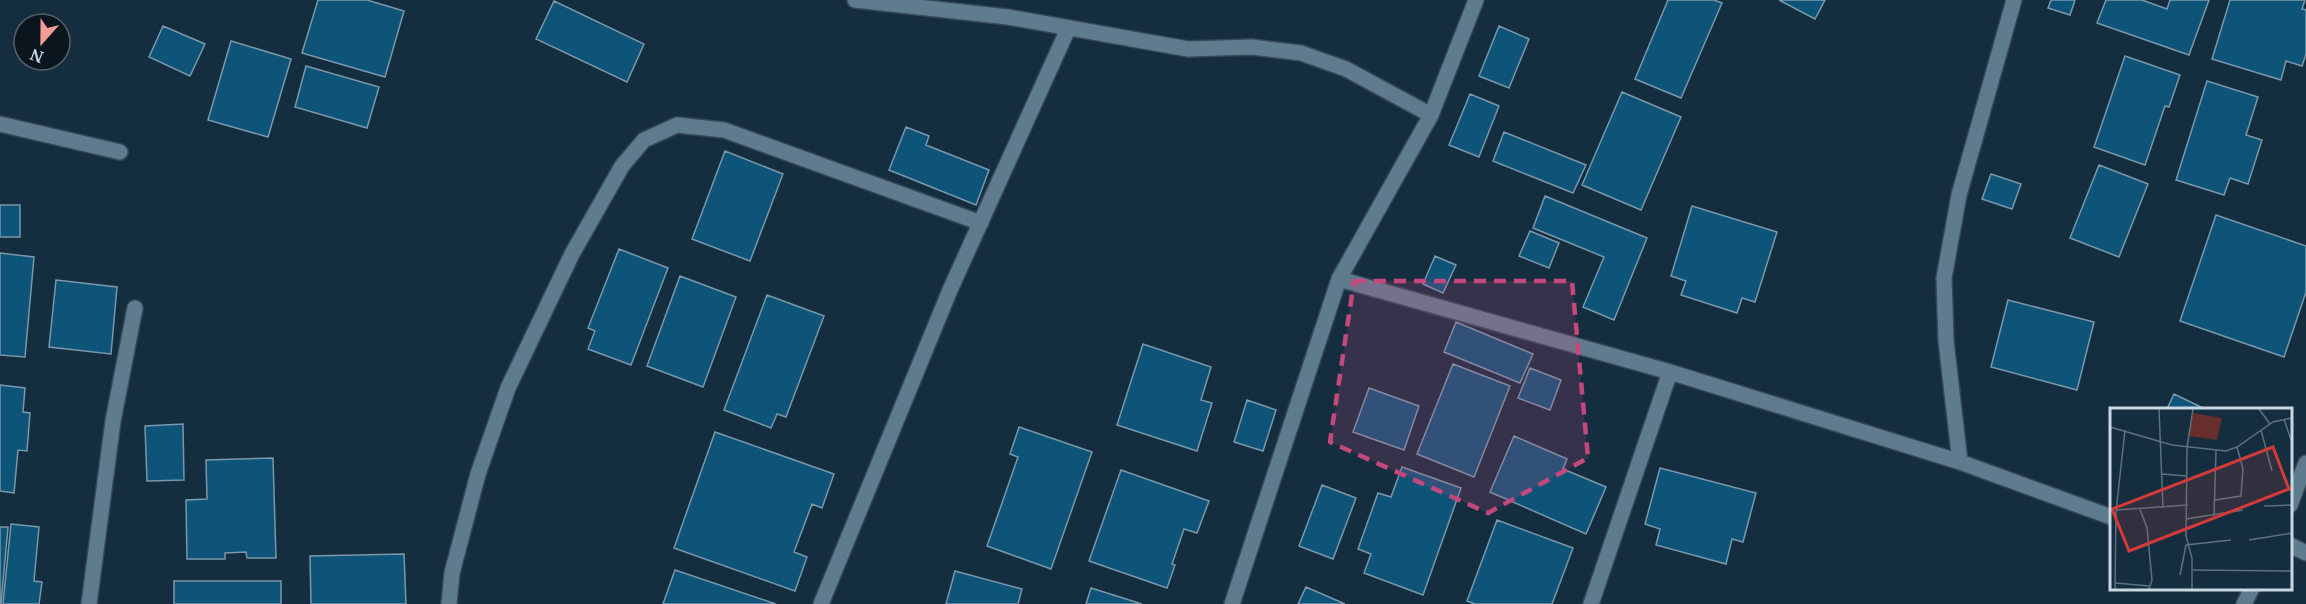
<svg xmlns="http://www.w3.org/2000/svg" width="2306" height="604" font-family="'Noto Serif',serif">
  <rect width="100%" height="100%" fill="#142e3f"/>
  <path fill="#0e5479" stroke="#7a97ab" stroke-width="1.5" d="M 318,0 L 367,0 L 404,11 L 385,77 L 302,53 Z
    M 1668,0 L 1714,0 L 1722,3 L 1681,98 L 1635,79 Z
    M 1779,0 L 1825,0 L 1815,19 Z
    M 2051,0 L 2075,0 L 2070,15 L 2048,8 Z
    M 2106,0 L 2142,0 L 2167,9 L 2170,0 L 2209,0 L 2189,55 L 2097,23 Z
    M 2230,0 L 2305,0 L 2302,9 L 2306,10 L 2306,54 L 2302,66 L 2286,61 L 2281,80 L 2212,59 Z
    M 554,1 L 644,44 L 627,82 L 536,39 Z
    M 163,26 L 205,44 L 190,76 L 149,57 Z
    M 1499,26 L 1529,39 L 1509,88 L 1479,76 Z
    M 231,41 L 291,59 L 268,137 L 208,120 Z
    M 2125,56 L 2180,75 L 2169,107 L 2165,106 L 2145,165 L 2094,147 Z
    M 306,66 L 379,87 L 367,128 L 295,107 Z
    M 2207,81 L 2258,97 L 2246,135 L 2262,140 L 2248,184 L 2230,178 L 2224,195 L 2176,180 Z
    M 1622,92 L 1681,117 L 1641,210 L 1582,185 Z
    M 1470,94 L 1499,106 L 1479,157 L 1449,145 Z
    M 906,127 L 929,136 L 926,145 L 989,170 L 976,205 L 889,170 Z
    M 1504,132 L 1586,165 L 1573,193 L 1493,161 Z
    M 725,151 L 783,174 L 750,261 L 692,239 Z
    M 2099,165 L 2148,184 L 2119,257 L 2070,238 Z
    M 1991,174 L 2021,184 L 2012,209 L 1982,199 Z
    M 1545,196 L 1647,238 L 1614,320 L 1583,307 L 1604,257 L 1533,228 Z
    M 0,205 L 20,205 L 20,237 L 0,237 Z
    M 1692,206 L 1777,232 L 1755,302 L 1742,298 L 1737,313 L 1681,295 L 1686,281 L 1671,276 Z
    M 2216,215 L 2306,246 L 2306,292 L 2284,357 L 2180,321 Z
    M 1530,231 L 1559,243 L 1549,268 L 1519,256 Z
    M 619,249 L 668,268 L 631,365 L 588,349 L 595,331 L 588,328 Z
    M 0,253 L 34,257 L 25,357 L 0,355 Z
    M 1435,256 L 1456,265 L 1443,293 L 1423,284 Z
    M 680,276 L 736,297 L 703,387 L 647,366 Z
    M 56,280 L 117,287 L 111,354 L 49,347 Z
    M 767,295 L 824,316 L 786,417 L 777,414 L 771,428 L 724,410 Z
    M 2008,300 L 2094,322 L 2077,390 L 1991,367 Z
    M 1456,322 L 1533,354 L 1520,383 L 1444,352 Z
    M 1143,344 L 1211,367 L 1201,400 L 1212,403 L 1197,451 L 1117,425 Z
    M 1453,364 L 1510,386 L 1474,477 L 1417,454 Z
    M 1530,368 L 1561,380 L 1550,410 L 1518,398 Z
    M 0,385 L 25,388 L 23,412 L 30,413 L 27,451 L 18,450 L 14,493 L 0,491 Z
    M 1369,388 L 1419,406 L 1404,450 L 1353,432 Z
    M 2174,394 L 2205,409 L 2167,409 Z
    M 1247,400 L 1276,410 L 1263,451 L 1234,442 Z
    M 183,424 L 184,480 L 147,481 L 145,426 Z
    M 1019,427 L 1092,452 L 1051,569 L 987,546 L 1018,457 L 1010,454 Z
    M 715,432 L 834,474 L 822,508 L 812,504 L 794,552 L 807,557 L 795,591 L 674,548 Z
    M 1514,436 L 1567,459 L 1563,469 L 1606,487 L 1586,534 L 1490,492 Z
    M 273,458 L 276,558 L 247,558 L 246,552 L 225,553 L 225,559 L 187,559 L 186,500 L 207,499 L 206,460 Z
    M 1402,467 L 1461,488 L 1423,595 L 1364,573 L 1371,554 L 1358,549 L 1378,493 L 1391,497 Z
    M 1660,468 L 1756,493 L 1743,542 L 1732,539 L 1726,564 L 1656,545 L 1660,529 L 1645,524 Z
    M 1121,470 L 1209,501 L 1197,533 L 1184,529 L 1172,564 L 1175,565 L 1167,588 L 1089,561 Z
    M 1322,485 L 1356,498 L 1333,559 L 1299,546 Z
    M 1497,520 L 1573,548 L 1552,604 L 1475,604 L 1467,601 Z
    M 11,524 L 39,527 L 34,581 L 42,582 L 39,604 L 3,604 Z
    M 0,527 L 8,527 L 1,604 L 0,604 Z
    M 404,554 L 406,604 L 311,604 L 310,556 Z
    M 675,570 L 776,604 L 663,604 Z
    M 955,571 L 1022,589 L 1018,604 L 946,604 Z
    M 174,581 L 281,581 L 281,604 L 174,604 Z
    M 1306,587 L 1345,604 L 1298,604 Z
    M 1091,588 L 1142,604 L 1086,604 Z"/>
  <g fill="none" stroke-linecap="round" stroke-linejoin="round">
    <g stroke="#344856" stroke-width="18">
      <path id="minor" d="M 855,0 L 1008,17 L 1188,49 L 1252,47 L 1301,53 L 1346,69 L 1431,115
        M 0,124 L 120,152
        M 1339,279 L 1670,372 L 1960,462 L 2111,517
        M 1960,462 L 1946,341 L 1944,278 L 1959,195 L 2014,0
        M 2290,505 L 2306,463
        M 2290,545 L 2306,553
        M 89,604 L 113,421 L 135,308
        M 449,604 L 452,573 L 478,474 L 508,388 L 572,254 L 622,166 L 644,140 L 677,125 L 724,130 L 981,223
        M 821,604 L 950,290 L 1068,29
        M 1232,604 L 1339,279 L 1431,115 L 1476,0
        M 1591,604 L 1670,372
        M 2244,604 L 2252,588"/>
    </g>
    <use href="#minor" stroke="#5f7c8f" stroke-width="15"/>
  </g>
  <path fill="#c4487c" fill-opacity="0.2" stroke="#c4487c" stroke-width="4.5" stroke-dasharray="12 8" stroke-linejoin="round" d="M 1354,281 L 1572,281 L 1588,458 L 1488,513 L 1330,442 Z"/>
  <g transform="translate(2110 408)">
    <rect width="182" height="182" fill="#142e3f"/>
    <path d="M 83,5 L 112,10 L 107,32 L 78,28 Z" fill="#682e2c"/>
    <path fill="none" stroke="#5c7280" stroke-width="1.5" d="M 49,1 L 53,100M 149,1 L 160,16M 174,11 L 182,35M 0,19 L 62,37 L 116,43 L 127,39 L 163,14 L 182,10M 151,22 L 162,63M 52,66 L 77,68M 105,92 L 131,88 L 133,61 L 127,39M 154,98 L 182,97M 30,101 L 37,120 L 42,172 L 39,181M 6,102 L 78,97M 104,108 L 106,43M 76,111 L 133,102M 139,132 L 182,125M 83,162 L 182,163M 70,167 L 76,137 L 121,132M 6,175 L 39,178M 5,181 L 6,104 L 15,22M 82,181 L 82,150 L 76,128 L 77,40 L 83,1"/>
    <path fill="#d53a3a" fill-opacity="0.15" stroke="#d53a3a" stroke-width="3" d="M 163,39 L 179,81 L 19,143 L 2,101 Z"/>
    <rect width="182" height="182" fill="none" stroke="#c8d7e1" stroke-width="3"/>
  </g>
  <g transform="translate(42 42) rotate(201)"><circle r="28" fill="#0a151d" stroke="#56636b" stroke-width="1.5"/>
  <path d="M0-4.5L10 22L0 15L-10 22Z" fill="#f59c96"/>
  <text y="-9" font-size="16" font-weight="bold" text-anchor="middle" fill="#c8d7e1">N</text>
  </g>
</svg>
